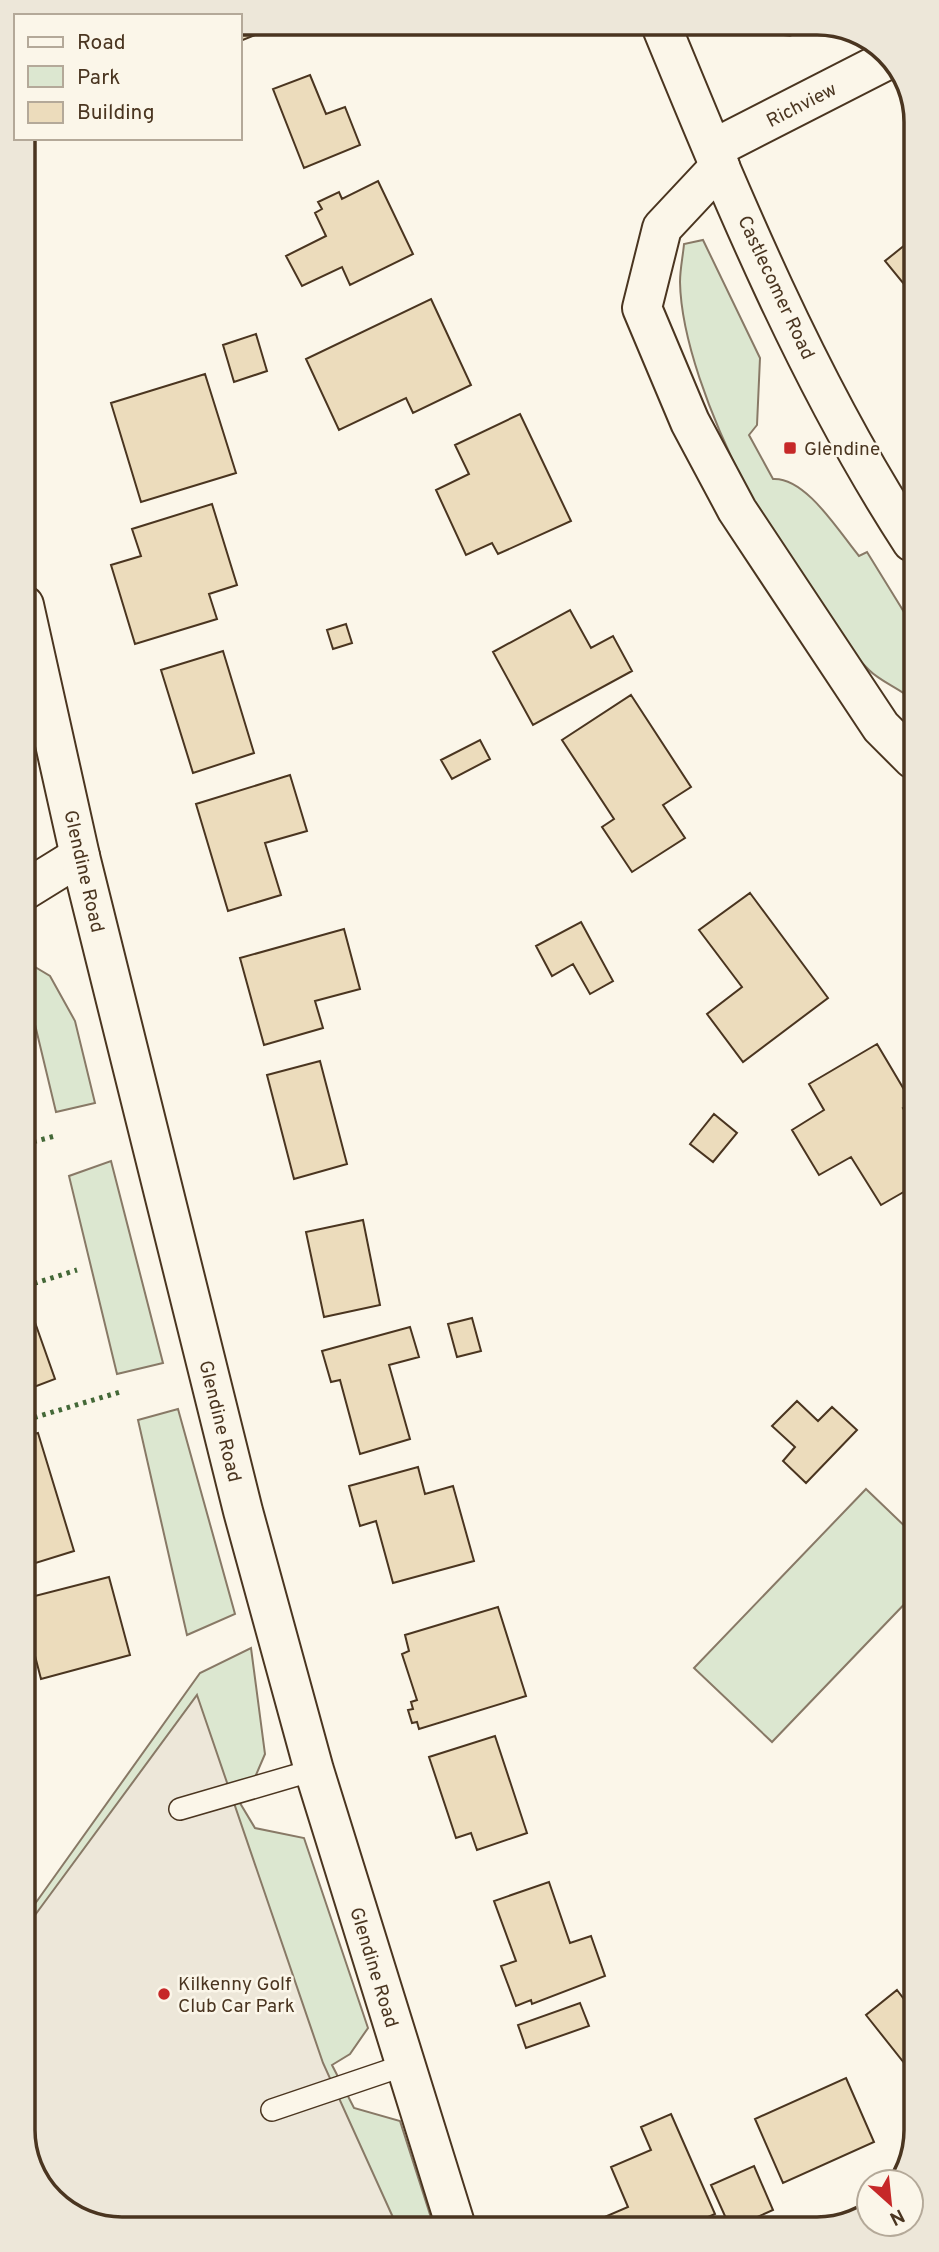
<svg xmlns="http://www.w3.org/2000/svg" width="939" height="2252" font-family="Overpass,sans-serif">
  <rect width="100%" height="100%" fill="#fbf6e9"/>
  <path fill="#dce7d0" stroke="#887966" stroke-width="2" d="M 754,23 L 815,23 L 790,36 L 758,31 Z
    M 703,240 L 760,358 L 757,425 L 749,435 L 773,479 C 806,477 839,532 859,556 L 867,552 L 912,625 L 913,700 C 899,688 881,682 869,670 C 792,592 682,392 680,282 C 680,269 683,256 684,244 Z
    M 25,961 L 50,976 L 75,1021 L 95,1103 L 56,1112 L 25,983 Z
    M 111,1161 L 163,1363 L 117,1374 L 69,1176 Z
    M 178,1409 L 235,1614 L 187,1635 L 138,1420 Z
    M 866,1489 L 915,1536 L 915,1593 L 772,1742 L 694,1668 Z
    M 251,1648 L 265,1754 L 256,1775 L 237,1798 L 255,1828 L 304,1838 L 368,2028 L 350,2054 L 332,2065 L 354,2108 L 400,2121 L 434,2227 L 115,2229 L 61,2209 L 28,2162 L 27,1915 L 200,1673 Z"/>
  <path fill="#ede7d9" stroke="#887966" stroke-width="2" d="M 197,1695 L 323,2063 L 396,2224 L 372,2227 L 115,2229 L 71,2212 L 54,2198 L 28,2162 L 27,1926 Z"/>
  <path fill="#ecdcbc" stroke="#4a3520" stroke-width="2" d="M 240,23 L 286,23 L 240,41 Z
    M 310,75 L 326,114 L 345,107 L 360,145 L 304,168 L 273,89 Z
    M 378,181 L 413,254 L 350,285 L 342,267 L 302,286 L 286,256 L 326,236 L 315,213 L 322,209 L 318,202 L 339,192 L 342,199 Z
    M 911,240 L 912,294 L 885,261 Z
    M 431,299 L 471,385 L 413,413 L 406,398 L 339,430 L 306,359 Z
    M 256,334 L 267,371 L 234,382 L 223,345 Z
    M 205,374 L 236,473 L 141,502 L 111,403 Z
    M 520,414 L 571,521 L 498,554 L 492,543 L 466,555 L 436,490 L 469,474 L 455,445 Z
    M 212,504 L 237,585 L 209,594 L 217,619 L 135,644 L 111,565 L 141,556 L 132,529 Z
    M 570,610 L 591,648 L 613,636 L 632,671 L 533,725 L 493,652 Z
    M 346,624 L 352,643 L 333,649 L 327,630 Z
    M 223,651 L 254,753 L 193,773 L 161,670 Z
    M 631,695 L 691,787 L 663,805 L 685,838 L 632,872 L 602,827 L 614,819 L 562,740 Z
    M 480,740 L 490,759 L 452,779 L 441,760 Z
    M 290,775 L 307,831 L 265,843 L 281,895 L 228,911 L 196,804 Z
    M 750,893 L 828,998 L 743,1062 L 707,1014 L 742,987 L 699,930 Z
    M 581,922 L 613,981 L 590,994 L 573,964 L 552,976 L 536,946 Z
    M 344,929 L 360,989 L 315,1001 L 323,1028 L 264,1045 L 240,958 Z
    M 877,1044 L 912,1103 L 903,1108 L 914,1126 L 914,1186 L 881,1205 L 851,1157 L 819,1175 L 792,1130 L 824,1110 L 809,1084 Z
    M 320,1061 L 347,1164 L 294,1179 L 267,1075 Z
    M 714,1114 L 737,1133 L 713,1162 L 690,1144 Z
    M 363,1220 L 380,1305 L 324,1317 L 306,1232 Z
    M 26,1297 L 55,1379 L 26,1390 Z
    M 472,1318 L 481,1351 L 457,1357 L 448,1324 Z
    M 410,1327 L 419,1357 L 389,1365 L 410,1439 L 360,1454 L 340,1380 L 331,1382 L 322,1351 Z
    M 797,1401 L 818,1421 L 832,1407 L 857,1430 L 806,1483 L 783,1461 L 795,1447 L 772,1426 Z
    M 38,1433 L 74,1551 L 26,1566 L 26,1436 Z
    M 418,1467 L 425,1494 L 453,1486 L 474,1561 L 393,1583 L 376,1521 L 360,1526 L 349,1486 Z
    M 109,1577 L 130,1655 L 41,1679 L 27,1625 L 27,1598 Z
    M 498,1607 L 526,1696 L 419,1729 L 417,1722 L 412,1723 L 408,1710 L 413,1709 L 411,1702 L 417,1700 L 402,1654 L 409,1651 L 405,1635 Z
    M 495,1736 L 527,1833 L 477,1850 L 471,1833 L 456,1838 L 429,1757 Z
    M 549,1882 L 570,1943 L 591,1936 L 605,1976 L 532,2004 L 531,2000 L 516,2006 L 501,1966 L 516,1961 L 494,1901 Z
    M 897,1990 L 907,2003 L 916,1996 L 916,2078 L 866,2015 Z
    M 580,2003 L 589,2026 L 526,2048 L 518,2025 Z
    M 846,2078 L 874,2142 L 783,2183 L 755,2119 Z
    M 671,2114 L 715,2214 L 690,2225 L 595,2226 L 593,2222 L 628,2207 L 611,2167 L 651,2150 L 641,2127 Z
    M 754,2166 L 773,2210 L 739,2225 L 729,2225 L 711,2185 Z"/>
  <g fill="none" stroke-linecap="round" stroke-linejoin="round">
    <g stroke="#4a3520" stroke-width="24">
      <path id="service" d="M 180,1809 L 314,1770
        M 272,2110 L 405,2065"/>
    </g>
    <g stroke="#4a3520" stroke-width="42">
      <path id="minor" d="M 713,149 L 889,59
        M 720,166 L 662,228 L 642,308 L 690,422 L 737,510 L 881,727 L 913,759
        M 25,890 L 80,856"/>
    </g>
    <g stroke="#4a3520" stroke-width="42">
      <path id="tertiary" d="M 24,605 L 80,856 L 243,1511 L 314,1770 L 456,2227"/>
    </g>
    <g stroke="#4a3520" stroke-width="42">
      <path id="secondary" d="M 660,23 C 732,198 808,383 912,542"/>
    </g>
    <use href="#service" stroke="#fbf6e9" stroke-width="21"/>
    <use href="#minor" stroke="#fbf6e9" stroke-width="38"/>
    <use href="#tertiary" stroke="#fbf6e9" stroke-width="38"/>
    <use href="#secondary" stroke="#fbf6e9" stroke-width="38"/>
    <path stroke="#436837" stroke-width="5" stroke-dasharray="3.5 5" stroke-linecap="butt" d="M 25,1144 L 55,1136
      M 26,1286 L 77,1270
      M 26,1420 L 120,1392"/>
    <path stroke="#4a3520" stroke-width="3.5" d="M 54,2198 L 71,2212"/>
  </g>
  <g fill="#c62828" stroke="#fbf6e9" stroke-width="2.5">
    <rect x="783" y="441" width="14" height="14" rx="3.5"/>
    <circle cx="164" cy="1994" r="7"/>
  </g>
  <g text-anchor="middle" stroke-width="5" stroke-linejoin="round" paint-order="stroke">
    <g font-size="19" fill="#4a3520" stroke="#fbf6e9">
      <text transform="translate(801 104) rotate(-27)" y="7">Richview</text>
      <text transform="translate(777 287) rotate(65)" y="7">Castlecomer Road</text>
      <text transform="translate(85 871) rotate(77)" y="7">Glendine Road</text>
      <text transform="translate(221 1421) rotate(76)" y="7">Glendine Road</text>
      <text transform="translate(375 1967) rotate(73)" y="7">Glendine Road</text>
    </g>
    <g font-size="19" fill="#4a3520" stroke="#fbf6e9" text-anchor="start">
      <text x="804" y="455">Glendine</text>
      <text x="178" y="1990">Kilkenny Golf<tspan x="178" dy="22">Club Car Park</tspan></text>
    </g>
  </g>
  <path d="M0 0H939V2252H0ZM122 35H817A87 87 0 0 1 904 122V2130A87 87 0 0 1 817 2217H122A87 87 0 0 1 35 2130V122A87 87 0 0 1 122 35Z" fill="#ede7d9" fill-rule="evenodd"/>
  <path fill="none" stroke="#4a3520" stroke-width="3.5" d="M122 35H817A87 87 0 0 1 904 122V2130A87 87 0 0 1 817 2217H122A87 87 0 0 1 35 2130V122A87 87 0 0 1 122 35Z"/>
  <rect x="14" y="14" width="228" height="126" fill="#fbf6e9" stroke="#b4a999" stroke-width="2"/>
  <rect x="28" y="37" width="35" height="10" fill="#fbf6e9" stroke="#b4a999" stroke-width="2"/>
  <text x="77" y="49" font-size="21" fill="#4a3520">Road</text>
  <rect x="28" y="66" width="35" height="21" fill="#dce7d0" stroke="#b4a999" stroke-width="2"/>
  <text x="77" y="84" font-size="21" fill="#4a3520">Park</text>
  <rect x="28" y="102" width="35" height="21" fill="#ecdcbc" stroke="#b4a999" stroke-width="2"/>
  <text x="77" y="119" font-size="21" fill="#4a3520">Building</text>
  <g transform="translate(890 2203) rotate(153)"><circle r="33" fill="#fbf6e9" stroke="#b4a999" stroke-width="2"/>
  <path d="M0-5L12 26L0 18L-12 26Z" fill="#c62828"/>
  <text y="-10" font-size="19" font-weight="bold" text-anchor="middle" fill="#4a3520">N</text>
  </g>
</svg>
